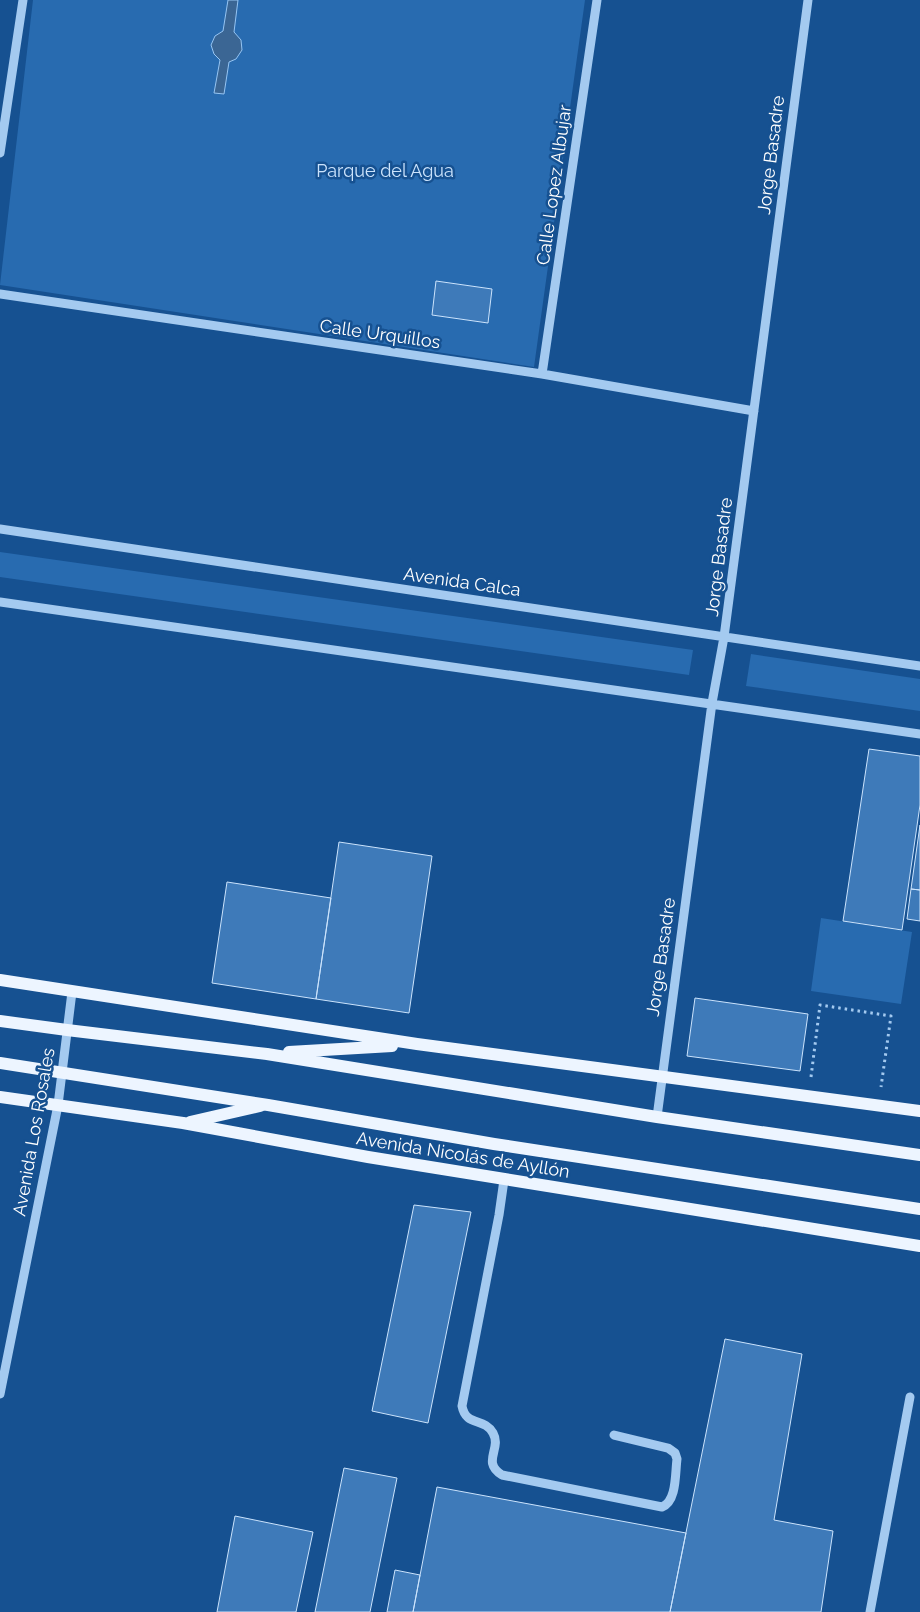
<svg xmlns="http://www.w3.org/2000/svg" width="920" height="1612" font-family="Raleway,sans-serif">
  <rect width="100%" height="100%" fill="#165191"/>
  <path fill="#286bb0" d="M 33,0 L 585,0 L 534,367 L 0,285 Z
    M 0,552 L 693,650 L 689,675 L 0,577 Z
    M 751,654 L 920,679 L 920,711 L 746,686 Z
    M 821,918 L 912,932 L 901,1004 L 811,991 Z"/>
  <path fill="#3b6694" stroke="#96c5f3" d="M 228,0 L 238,0 L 234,32 L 241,40 L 242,50 L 236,59 L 229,62 L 224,94 L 214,93 L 220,60 L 214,54 L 211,45 L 215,36 L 223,31 Z"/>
  <path fill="#3e7ab9" stroke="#cbe3fc" d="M 436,281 L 492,289 L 488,323 L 432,315 Z
    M 869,749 L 920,756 L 920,805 L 902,930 L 843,921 Z
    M 920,825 L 920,890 L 911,889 Z
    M 339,842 L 432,856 L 409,1013 L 316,999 Z
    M 227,882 L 331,898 L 316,999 L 212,983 Z
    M 911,889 L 920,890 L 920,921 L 907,919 Z
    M 695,998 L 808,1014 L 800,1071 L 687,1056 Z
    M 414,1205 L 471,1212 L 428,1423 L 372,1411 Z
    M 725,1339 L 802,1354 L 774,1520 L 833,1531 L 821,1612 L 670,1612 Z
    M 344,1468 L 397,1478 L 370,1612 L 315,1612 Z
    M 437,1487 L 686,1533 L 670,1612 L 413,1612 Z
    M 235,1516 L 313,1532 L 296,1612 L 217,1612 Z
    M 395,1570 L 420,1575 L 413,1612 L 387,1612 Z"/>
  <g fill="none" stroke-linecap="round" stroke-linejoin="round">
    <path stroke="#a4caf0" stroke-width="3" stroke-dasharray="2.5 4" stroke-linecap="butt" d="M 811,1077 L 820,1005 L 891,1016 L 881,1087"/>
    <path stroke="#a4caf0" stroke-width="9" d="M 0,153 L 23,0
      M 0,294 L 542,374 L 754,411
      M 542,374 L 597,0
      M 0,529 L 920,666
      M 0,602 L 920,734
      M 657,1117 L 712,703 L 724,637 L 808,0
      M 504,1180 L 499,1215 L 462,1406 C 466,1427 484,1417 493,1433 C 502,1449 481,1462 502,1475 L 662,1507 C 677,1501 675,1474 677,1459 L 675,1453 L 668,1448 L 614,1435
      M 0,1394 L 58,1105 L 72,992
      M 870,1612 L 910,1397"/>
    <path stroke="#edf5ff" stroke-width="12" d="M 0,980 L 417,1044 L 920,1111
      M 0,1021 L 67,1030 L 267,1054 L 657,1117 L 920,1155
      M 289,1052 L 392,1046
      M 0,1063 L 268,1105 L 494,1144 L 920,1209
      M 0,1097 L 183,1123 L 368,1157 L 920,1246
      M 190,1122 L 260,1106"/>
  </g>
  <g text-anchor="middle" stroke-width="5" stroke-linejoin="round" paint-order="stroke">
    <g font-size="18" fill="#fff" stroke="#165191">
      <text transform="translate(771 155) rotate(-83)" y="6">Jorge Basadre</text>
      <text transform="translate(554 185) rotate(-82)" y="6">Calle Lopez Albujar</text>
      <text transform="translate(380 334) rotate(8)" y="6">Calle Urquillos</text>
      <text transform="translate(719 557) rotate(-83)" y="6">Jorge Basadre</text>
      <text transform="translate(462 582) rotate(8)" y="6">Avenida Calca</text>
      <text transform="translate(661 957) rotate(-82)" y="6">Jorge Basadre</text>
      <text transform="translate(34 1132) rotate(-80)" y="6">Avenida Los Rosales</text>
      <text transform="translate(463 1155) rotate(9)" y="6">Avenida Nicolás de Ayllón</text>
    </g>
    <g font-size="18" fill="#cbe3fc" stroke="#165191">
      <text x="385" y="177">Parque del Agua</text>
    </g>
  </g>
</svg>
